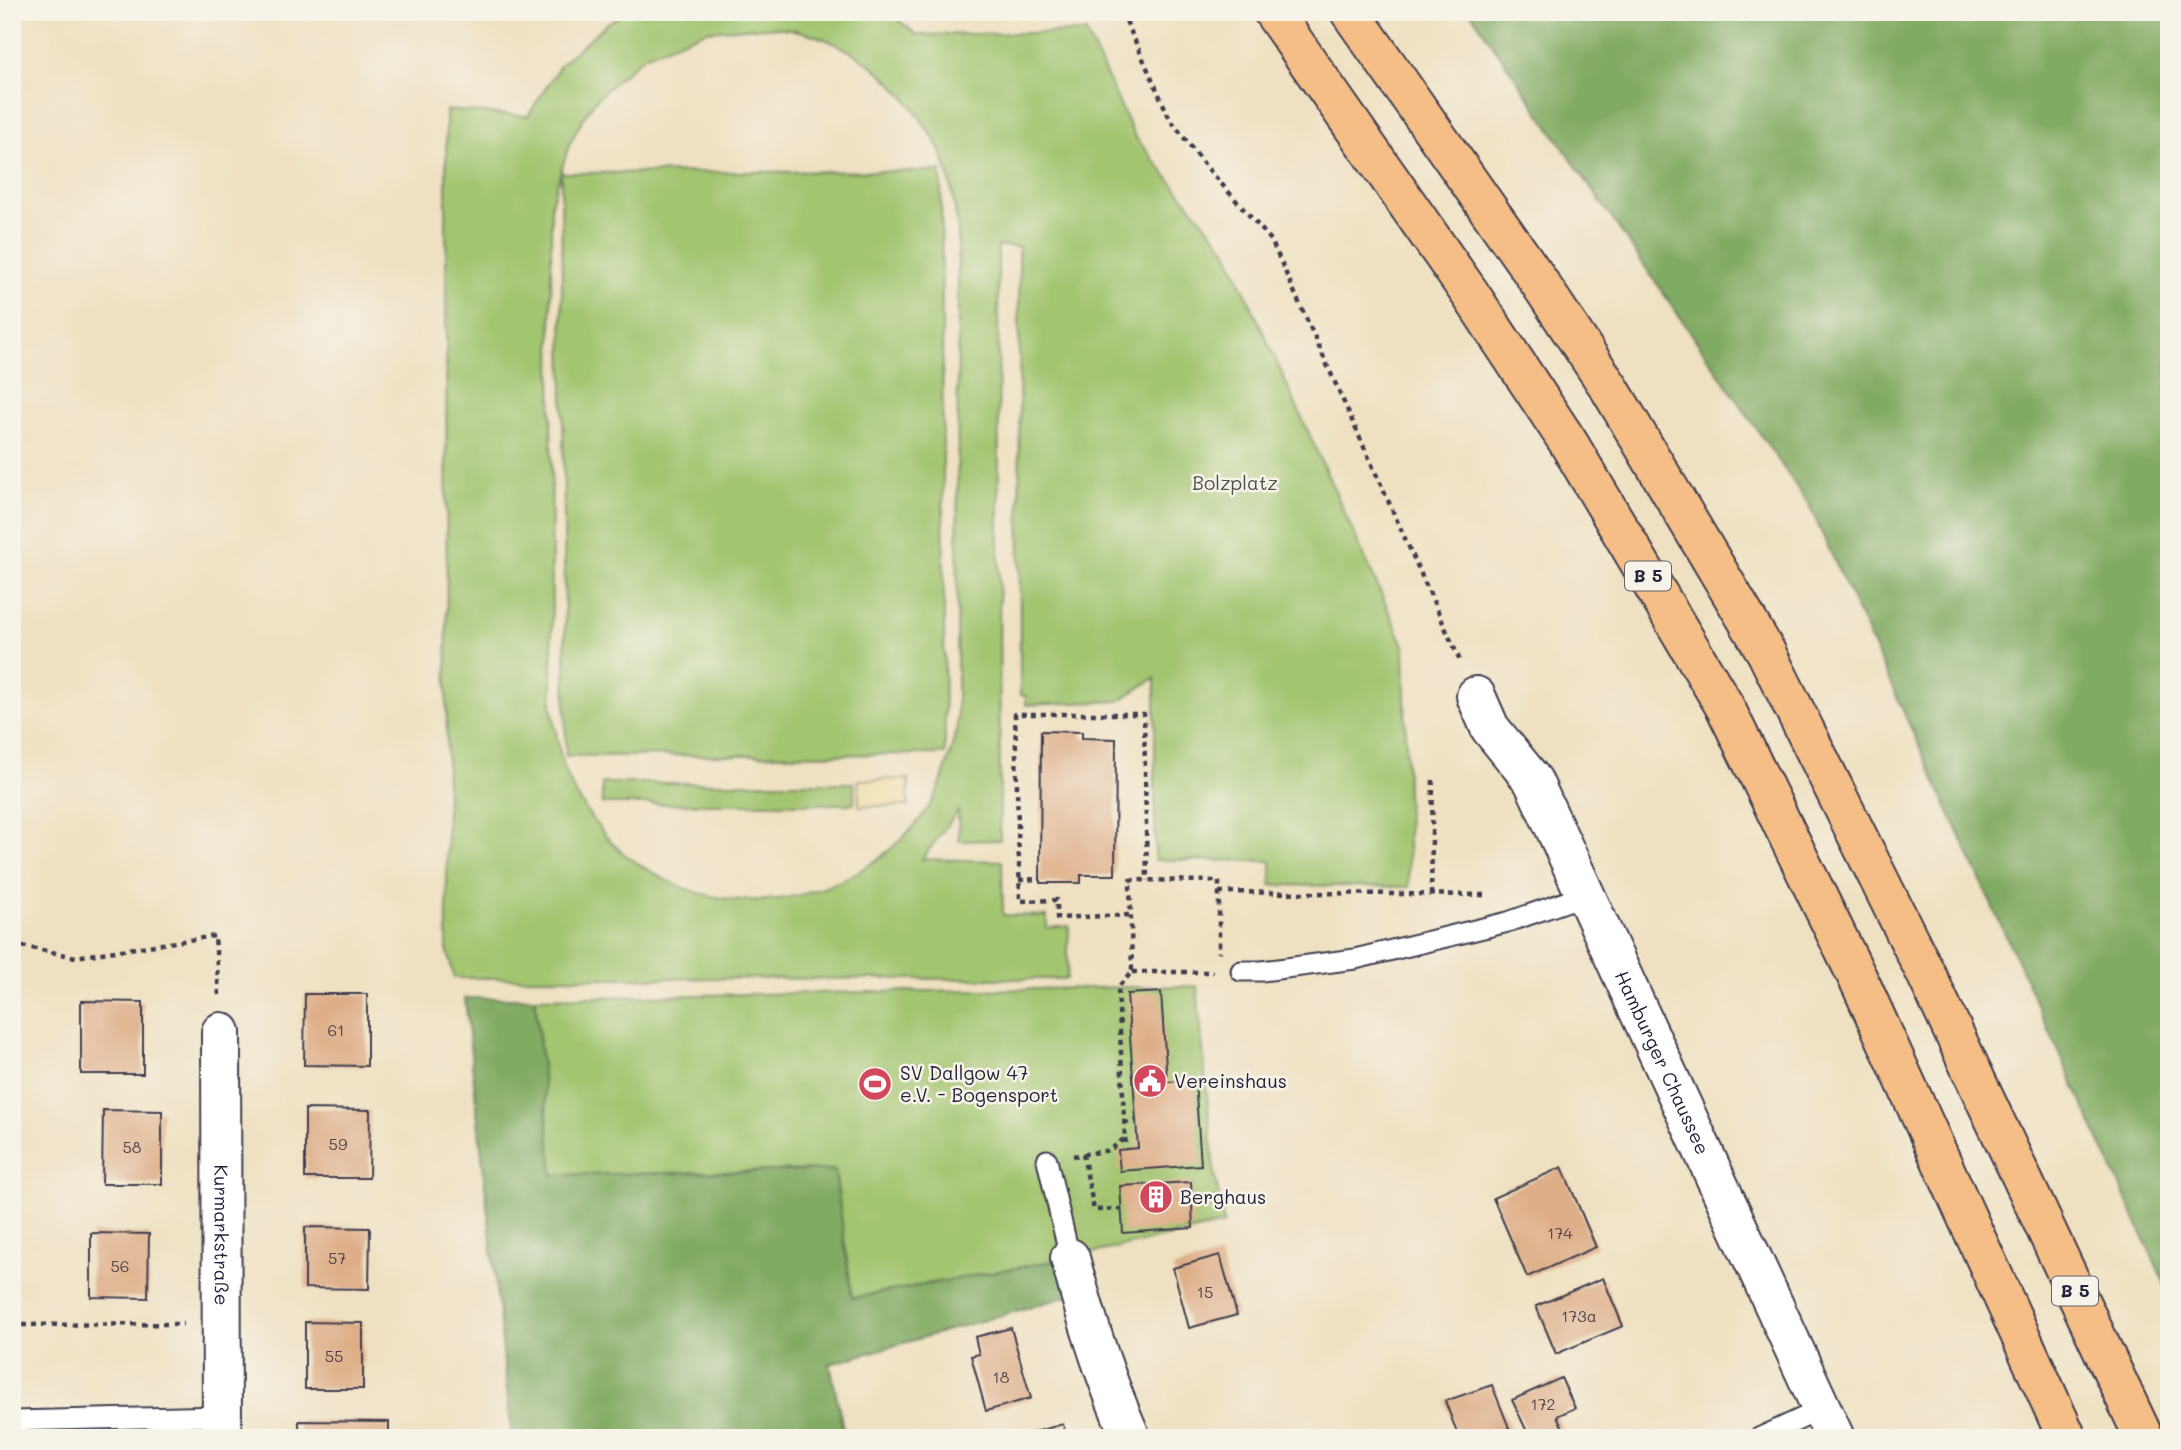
<svg xmlns="http://www.w3.org/2000/svg" width="2181" height="1450" font-family="Mali,sans-serif">
  <rect width="100%" height="100%" fill="#f7f3e8"/>
  <filter id="ink" filterUnits="userSpaceOnUse"><feTurbulence type="fractalNoise" baseFrequency=".0143" numOctaves="2"/><feDisplacementMap in="SourceGraphic" scale="14" xChannelSelector="R" yChannelSelector="G"/><feConvolveMatrix kernelMatrix="1 2 1 2 8 2 1 2 1" color-interpolation-filters="sRGB"/></filter>
  <filter id="wash" filterUnits="userSpaceOnUse"><feTurbulence type="fractalNoise" baseFrequency=".00686" numOctaves="4" result="noise"/><feDisplacementMap in="SourceGraphic" scale="28" xChannelSelector="R" yChannelSelector="G"/><feGaussianBlur stdDeviation="1.57" result="paint"/><feColorMatrix in="noise" values="0 0 0 0 0 0 0 0 0 0 0 0 0 0 0 0 0 1.4 0 .05"/><feComposite in="paint" operator="in"/></filter>
  <g filter="url(#wash)">
    <rect width="100%" height="100%" fill="#eee0c0"/>
    <path fill="#a2c56f" stroke="#627455" stroke-width="2" fill-rule="evenodd" d="M 627,12 L 889,12 L 917,35 L 1086,32 L 1135,137 L 1226,249 L 1404,645 L 1409,887 L 1271,885 L 1271,861 L 1155,860 L 1155,678 L 1119,701 L 1026,705 L 1026,696 L 1020,695 L 1019,247 L 998,246 L 1000,840 L 959,841 L 958,811 L 922,859 L 1002,861 L 1003,915 L 1047,916 L 1047,928 L 1069,926 L 1067,979 L 454,978 L 447,948 L 446,110 L 528,116 L 561,64 L 606,24 ZM 747,28 C 761,28 777,27 790,29 C 850,41 895,77 926,127 C 931,135 937,142 940,150 C 951,175 954,203 958,229 L 957,728 C 949,755 944,785 928,808 C 869,893 751,928 659,876 C 644,868 627,858 615,846 C 602,833 589,815 579,799 C 561,772 557,739 552,708 L 551,204 L 569,145 L 582,120 L 598,97 L 644,56 L 706,31 Z
      M 941,171 L 945,754 L 566,756 L 561,173 Z
      M 602,783 L 854,783 L 854,804 L 602,804 Z
      M 1197,986 L 1214,1170 L 1224,1224 L 1070,1258 L 852,1298 L 834,1170 L 553,1175 L 535,998 Z"/>
    <path fill="#81aa62" stroke="#52664e" stroke-width="2" d="M 1470,12 L 2169,12 L 2169,1293 L 1809,505 Z
      M 465,998 L 535,998 L 553,1175 L 835,1170 L 852,1298 L 1070,1258 L 1079,1293 L 830,1364 L 845,1438 L 512,1438 Z"/>
    <path fill="#eeda9e" stroke="#887e6c" stroke-width="2" d="M 909,779 L 908,806 L 859,806 L 858,780 Z"/>
    <g id="blocks">
      <path fill="#deae88" d="M 1041,731 L 1082,732 L 1082,738 L 1116,739 L 1115,875 L 1081,875 L 1081,883 L 1040,883 Z
        M 1161,992 L 1167,1082 L 1195,1080 L 1201,1165 L 1120,1171 L 1118,1150 L 1138,1148 L 1127,994 Z
        M 305,994 L 367,994 L 367,1066 L 304,1065 Z
        M 81,1001 L 143,1002 L 143,1074 L 81,1074 Z
        M 305,1109 L 370,1110 L 369,1178 L 305,1178 Z
        M 103,1110 L 162,1111 L 162,1184 L 102,1184 Z
        M 1562,1167 L 1596,1247 L 1527,1277 L 1493,1198 Z
        M 1191,1182 L 1193,1228 L 1123,1233 L 1120,1186 Z
        M 305,1227 L 370,1228 L 369,1289 L 305,1288 Z
        M 91,1233 L 149,1234 L 148,1298 L 91,1297 Z
        M 1220,1255 L 1237,1315 L 1189,1328 L 1173,1268 Z
        M 1603,1278 L 1623,1326 L 1556,1354 L 1536,1306 Z
        M 305,1322 L 363,1323 L 363,1389 L 305,1389 Z
        M 1011,1328 L 1031,1398 L 986,1411 L 971,1356 L 979,1354 L 975,1337 Z
        M 1561,1378 L 1575,1408 L 1557,1416 L 1568,1438 L 1530,1438 L 1512,1400 Z
        M 1492,1385 L 1513,1438 L 1459,1438 L 1445,1401 Z
        M 299,1421 L 389,1422 L 389,1438 L 299,1438 Z
        M 1063,1424 L 1067,1438 L 1017,1438 L 1017,1437 Z"/>
    </g>
  </g>
  <g filter="url(#ink)">
    <use href="#blocks" fill-opacity="0" stroke="#413e4f" stroke-width="2"/>
    <g fill="none" stroke-linecap="round" stroke-linejoin="round">
      <g stroke="#413e4f" stroke-width="23">
        <path id="lane" d="M 1241,971 L 1262,971 L 1355,959 L 1508,922 L 1585,895
          M 1047,1160 L 1070,1258
          M 12,1421 L 222,1416
          M 1759,1438 L 1822,1409"/>
      </g>
      <g stroke="#413e4f" stroke-width="42">
        <g id="street">
          <path id="s1" d="M 1476,696 L 1490,728 L 1533,781 L 1835,1438"/>
          <path id="s2" d="M 221,1032 L 222,1438"/>
          <path d="M 1070,1258 C 1086,1319 1106,1381 1131,1438"/>
        </g>
      </g>
      <g stroke="#413e4f" stroke-width="42">
        <path id="highway" d="M 1273,12 L 1471,295 L 1568,442 L 1725,707 L 1863,989 L 2067,1438
          M 1350,12 L 1535,276 L 1610,389 L 1766,652 L 1928,978 L 2144,1438"/>
      </g>
      <path stroke="#413e4f" stroke-width="4.5" stroke-dasharray="5 5" stroke-linecap="butt" d="M 1122,12 L 1170,119 L 1203,163 L 1271,240 L 1461,663
        M 1019,880 L 1040,879
        M 1219,892 L 1487,895
        M 1431,895 L 1433,778
        M 1129,915 L 1057,918 L 1057,900 L 1020,901 L 1015,714 L 1144,714 L 1147,881
        M 12,944 L 76,957 L 215,936 L 219,995
        M 1132,972 L 1213,972
        M 1124,1123 L 1135,1121
        M 1125,1138 L 1127,1149
        M 1083,1154 L 1094,1210 L 1122,1209
        M 1073,1156 L 1110,1150 L 1125,1138 L 1118,987 L 1132,972 L 1130,880 L 1219,881 L 1219,953
        M 12,1325 L 183,1324"/>
      <use href="#lane" stroke="#fff" stroke-width="19"/>
      <use href="#street" stroke="#fff" stroke-width="38"/>
      <use href="#highway" stroke="#f6be87" stroke-width="38"/>
    </g>
  </g>
  <defs>
    <g id="civic-disc" transform="scale(1.75)"><circle r="9.5" fill="#d1495b" stroke="#f7f3e8"/><path d="M-.6-6.5H3V-4.5H.6V-3L4-1V1h2V6H-6V1h2V-1L-.6-3ZM-1.2 2.5V6h2.4V2.5Z" fill="#fff"/></g>
    <g id="stadium-disc" transform="scale(1.75)"><circle r="9.5" fill="#d1495b" stroke="#f7f3e8"/><path d="M0-5a6.5 5 0 1 0 0 10a6.5 5 0 1 0 0-10ZM-3.5-1.8h7v3.6h-7Z" fill="#fff"/></g>
    <g id="building-disc" transform="scale(1.75)"><circle r="9.5" fill="#d1495b" stroke="#f7f3e8"/><path d="M-4-6H4V6H1V3H-1V6H-4ZM-2.5-4.3h1.7v1.8h-1.7ZM.8-4.3h1.7v1.8H.8ZM-2.5-1h1.7V.8h-1.7ZM.8-1h1.7V.8H.8Z" fill="#fff"/></g>
  </defs>
  <g fill-rule="evenodd">
    <use href="#civic-disc" x="1150" y="1081"/>
    <use href="#stadium-disc" x="875" y="1084"/>
    <use href="#building-disc" x="1156" y="1197"/>
  </g>
  <g text-anchor="middle" stroke-width="5" stroke-linejoin="round" paint-order="stroke">
    <g font-size="16" fill="#51454e">
      <text x="336" y="1036">61</text>
      <text x="338" y="1150">59</text>
      <text x="132" y="1153">58</text>
      <text x="1560" y="1239">174</text>
      <text x="337" y="1264">57</text>
      <text x="120" y="1272">56</text>
      <text x="1205" y="1298">15</text>
      <text x="1579" y="1322">173a</text>
      <text x="334" y="1362">55</text>
      <text x="1001" y="1383">18</text>
      <text x="1543" y="1410">172</text>
    </g>
    <g fill="#f7f3e8" stroke="#62616f" stroke-width="2">
      <rect x="1625" y="561.5" width="46" height="29" rx="5"/>
      <rect x="2052" y="1276.5" width="46" height="29" rx="5"/>
    </g>
    <g font-size="18" font-weight="bold" fill="#22223b">
      <text x="1648" y="582">B 5</text>
      <text x="2075" y="1297">B 5</text>
    </g>
    <g font-size="19" fill="#48534b" stroke="#f7f3e8">
      <text x="1235" y="490">Bolzplatz</text>
    </g>
    <g font-size="19" fill="#22223b" stroke="#f7f3e8">
      <text dy="7" stroke="none"><textPath href="#s1" startOffset="413">Hamburger Chaussee</textPath></text>
      <text dy="7" stroke="none"><textPath href="#s2" startOffset="203">Kurmarkstraße</textPath></text>
    </g>
    <g font-size="19" fill="#22223b" stroke="#f7f3e8" text-anchor="start">
      <text x="900" y="1080">SV Dallgow 47<tspan x="900" dy="22">e.V. - Bogensport</tspan></text>
      <text x="1174" y="1088">Vereinshaus</text>
      <text x="1180" y="1204">Berghaus</text>
    </g>
  </g>
  <rect width="2181" height="1450" fill="none" stroke="#f7f3e8" stroke-width="42"/>
</svg>
